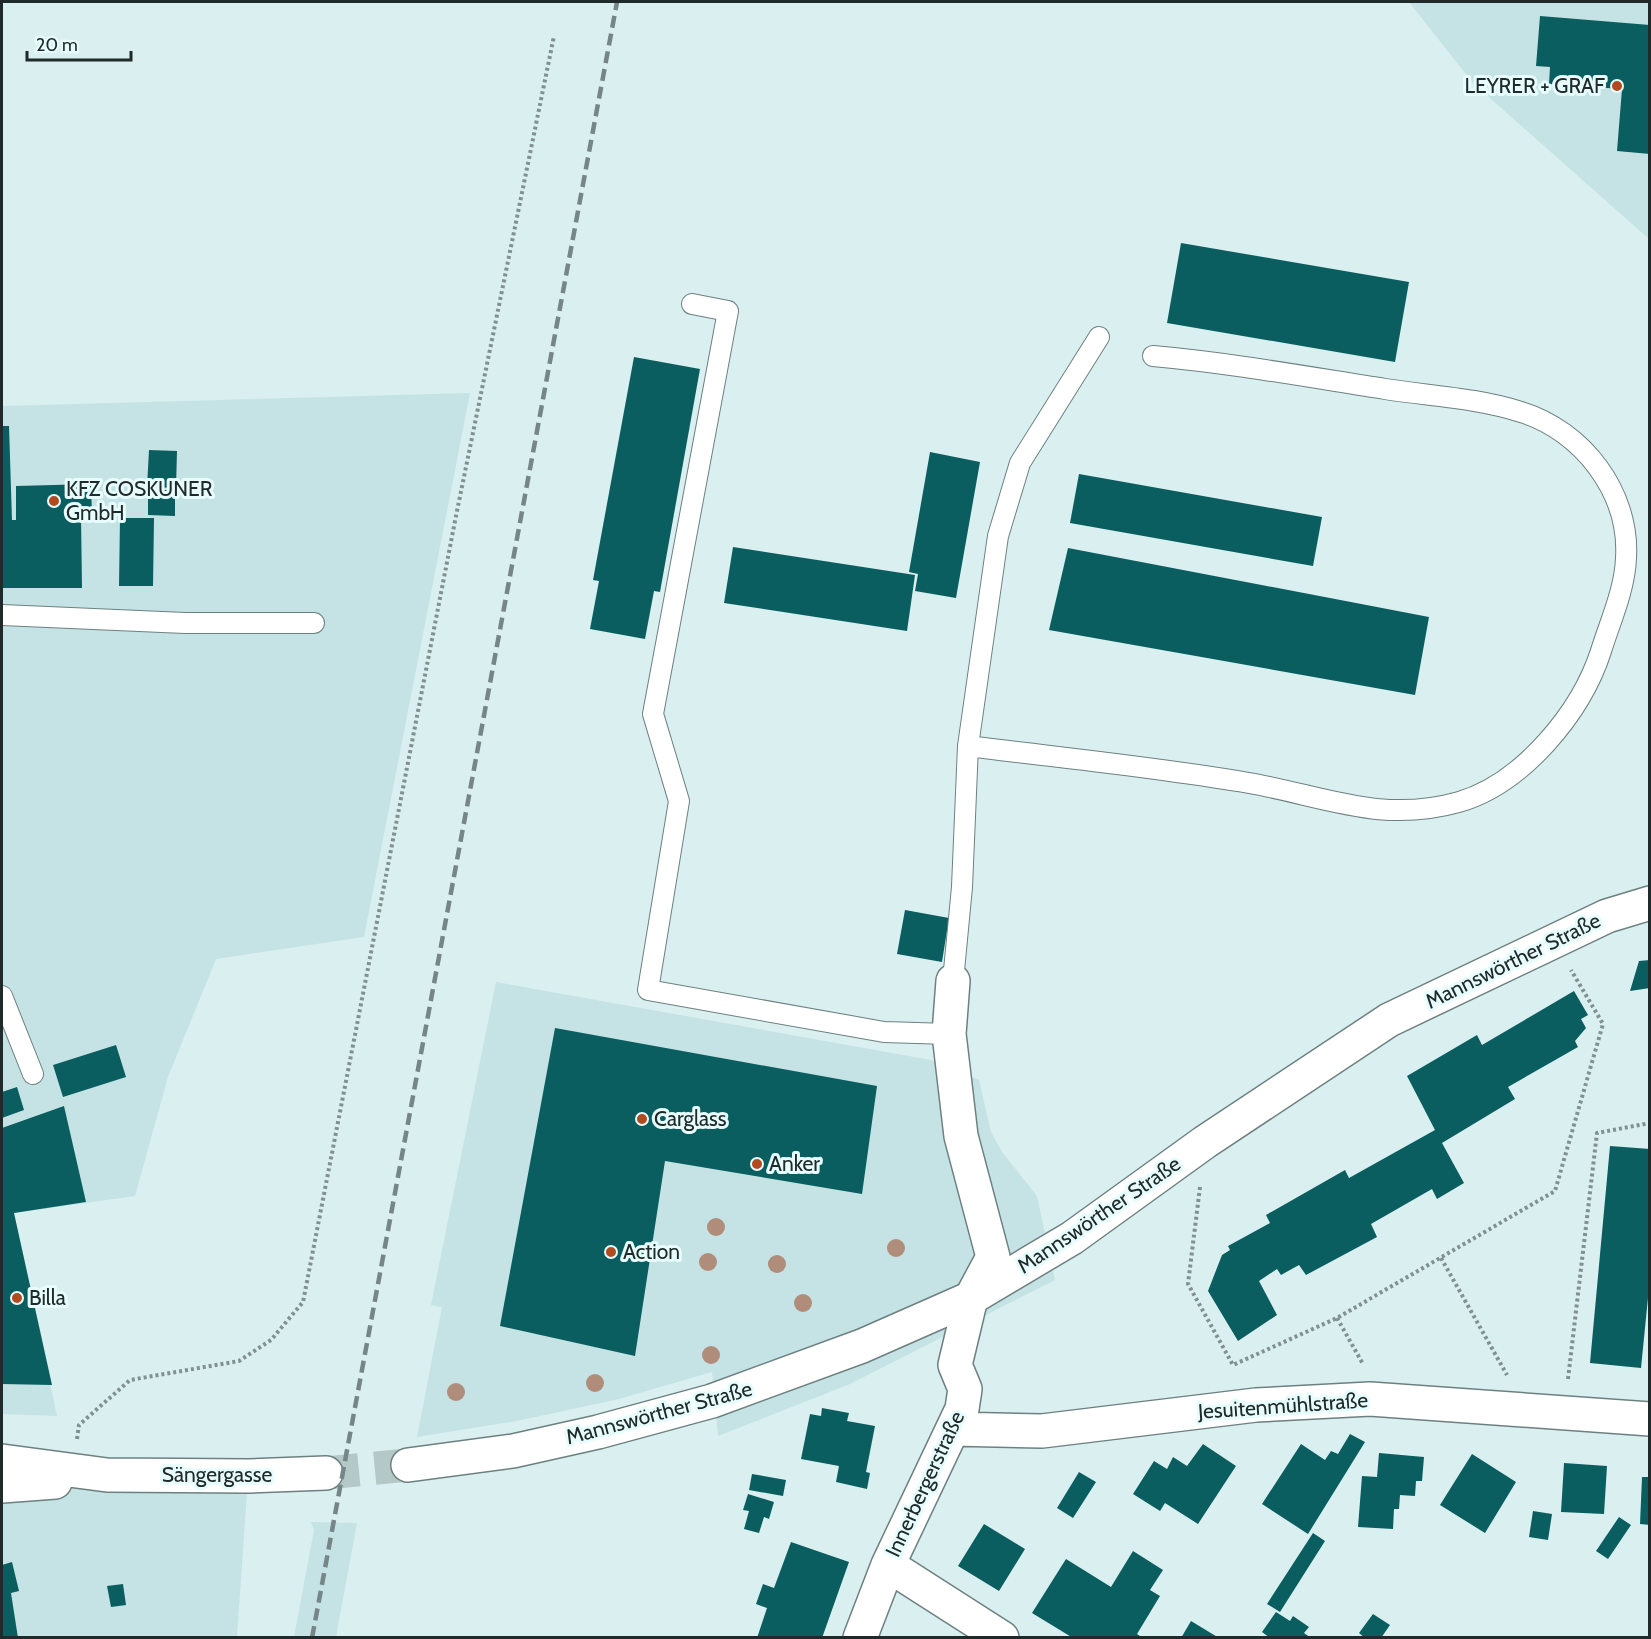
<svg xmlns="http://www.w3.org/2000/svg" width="1651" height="1639" font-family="Cabin,sans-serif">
  <rect width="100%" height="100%" fill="#daeff0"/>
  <path fill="#c5e3e4" d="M 1409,2 L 1649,2 L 1649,239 L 1473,83 Z
    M 470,393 L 364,937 L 216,959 L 168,1077 L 135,1196 L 14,1213 L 57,1416 L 2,1414 L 2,406 Z
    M 496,982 L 931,1060 L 979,1080 L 991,1132 L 1002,1152 L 1037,1196 L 1055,1280 L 850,1384 L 718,1436 L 712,1372 L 619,1399 L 517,1421 L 417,1437 L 442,1307 L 431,1305 Z
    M 2,1473 L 248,1478 L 237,1637 L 2,1638 Z
    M 311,1522 L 357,1523 L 336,1637 L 294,1637 L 314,1530 Z"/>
  <path fill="#0a5e60" d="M 1540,16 L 1650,25 L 1650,154 L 1617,151 L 1622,89 L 1549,84 L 1550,67 L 1536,66 Z
    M 1181,243 L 1409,282 L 1395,362 L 1167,323 Z
    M 634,357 L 700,369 L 660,592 L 654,591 L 645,639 L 590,629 L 599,581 L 593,580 Z
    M 2,426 L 9,426 L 12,520 L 16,520 L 16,486 L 91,484 L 92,516 L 81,517 L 82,588 L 2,588 Z
    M 149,450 L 177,451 L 176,488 L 147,487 Z
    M 930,452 L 980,462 L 956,598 L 915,591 L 918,574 L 909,572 Z
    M 1079,474 L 1322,517 L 1313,566 L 1070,523 Z
    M 148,490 L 175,490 L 175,516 L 148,515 Z
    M 120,518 L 154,518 L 153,586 L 119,586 Z
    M 733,547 L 915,575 L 907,631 L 724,603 Z
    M 1068,548 L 1429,617 L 1415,695 L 1049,630 Z
    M 905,910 L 949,918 L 942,962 L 897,954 Z
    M 1650,960 L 1650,988 L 1630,991 L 1639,961 Z
    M 1574,991 L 1588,1015 L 1581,1019 L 1586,1028 L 1575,1041 L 1578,1047 L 1508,1087 L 1515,1099 L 1442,1143 L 1464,1183 L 1437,1199 L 1432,1189 L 1371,1224 L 1377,1237 L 1306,1275 L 1299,1265 L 1281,1275 L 1277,1269 L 1259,1281 L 1277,1315 L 1238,1341 L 1208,1291 L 1222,1255 L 1230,1250 L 1228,1246 L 1270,1223 L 1266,1215 L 1345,1170 L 1349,1178 L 1435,1130 L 1407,1076 L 1477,1035 L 1482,1045 Z
    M 555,1028 L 877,1086 L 862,1194 L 665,1161 L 635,1356 L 500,1326 Z
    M 116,1045 L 126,1077 L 63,1097 L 53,1065 Z
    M 17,1087 L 24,1110 L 2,1118 L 2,1092 Z
    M 64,1106 L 86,1202 L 14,1213 L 52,1385 L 2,1384 L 2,1128 Z
    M 1610,1146 L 1650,1149 L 1650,1278 L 1641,1368 L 1590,1363 Z
    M 822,1408 L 849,1413 L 847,1421 L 875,1426 L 866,1472 L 870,1473 L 867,1489 L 836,1482 L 839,1466 L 801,1459 L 810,1414 L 821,1416 Z
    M 1350,1434 L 1365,1442 L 1308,1534 L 1262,1504 L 1301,1444 L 1325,1460 L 1331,1451 L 1338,1454 Z
    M 1203,1444 L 1236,1466 L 1198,1524 L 1165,1503 L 1160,1511 L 1133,1494 L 1154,1461 L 1167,1469 L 1173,1457 L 1187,1466 Z
    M 1379,1453 L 1424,1457 L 1422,1481 L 1416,1481 L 1415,1496 L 1400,1495 L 1399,1509 L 1394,1509 L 1393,1529 L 1358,1527 L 1362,1476 L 1377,1477 Z
    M 1472,1454 L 1516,1482 L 1485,1533 L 1440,1505 Z
    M 1564,1463 L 1607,1466 L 1604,1514 L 1561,1512 Z
    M 1079,1472 L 1096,1482 L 1073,1518 L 1057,1508 Z
    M 752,1474 L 786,1480 L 783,1496 L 749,1490 Z
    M 1642,1477 L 1650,1477 L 1650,1525 L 1640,1524 Z
    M 748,1494 L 774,1502 L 769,1519 L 764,1517 L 759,1533 L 744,1529 L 749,1511 L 743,1510 Z
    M 1533,1511 L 1552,1514 L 1548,1540 L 1529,1537 Z
    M 1619,1517 L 1631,1525 L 1608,1559 L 1596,1551 Z
    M 984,1524 L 1025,1549 L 999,1591 L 958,1566 Z
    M 1313,1533 L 1325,1541 L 1280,1612 L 1267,1604 Z
    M 791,1542 L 849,1562 L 822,1638 L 757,1638 L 767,1608 L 756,1604 L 763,1584 L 774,1588 Z
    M 1133,1551 L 1163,1570 L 1150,1590 L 1160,1596 L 1137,1634 L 1143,1638 L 1073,1638 L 1032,1613 L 1066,1559 L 1111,1587 Z
    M 12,1562 L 19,1591 L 11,1593 L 18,1638 L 2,1638 L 2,1565 Z
    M 123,1584 L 126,1605 L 111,1607 L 107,1586 Z
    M 1276,1612 L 1290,1621 L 1293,1616 L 1309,1627 L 1304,1633 L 1311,1638 L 1270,1638 L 1262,1632 Z
    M 1373,1614 L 1390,1625 L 1381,1638 L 1365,1638 L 1359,1633 Z
    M 1191,1621 L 1219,1638 L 1181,1638 Z"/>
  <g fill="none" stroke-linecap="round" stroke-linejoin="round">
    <path stroke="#b5c8c8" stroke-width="33" stroke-dasharray="33 16" stroke-linecap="butt" d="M 326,1473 L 408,1465"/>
    <g stroke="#6d8080" stroke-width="22">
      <path id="lane" d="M 692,304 L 728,311 L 653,714 L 679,801 L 648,990 L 884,1032 L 949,1034
        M 2,615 L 185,623 L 314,623
        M 968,746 C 1062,758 1156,767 1249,783 C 1324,796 1381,824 1459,802 C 1522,784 1581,713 1601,651 C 1610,622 1625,589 1626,558 C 1630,493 1583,431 1521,412 C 1477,398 1430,396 1385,389 C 1308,377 1231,363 1153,356
        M 953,981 L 962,887 L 968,746 L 998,536 L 1020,463 L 1099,337
        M 2,996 L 33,1074"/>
    </g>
    <g stroke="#6d8080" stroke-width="36">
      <path id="street" d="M 953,1429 L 1042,1431 L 1256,1405 L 1370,1399 L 1650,1419
        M 888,1565 L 1002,1638
        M 860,1638 L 888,1565 L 962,1409 L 965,1389 L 955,1365 L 971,1298 L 993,1257 L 961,1136 L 949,1034 L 953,981"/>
    </g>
    <g stroke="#6d8080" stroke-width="36">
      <path id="secondary" d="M 2,1461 L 107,1475 L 250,1476 L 326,1473
        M 408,1465 L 513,1451 L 598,1432 L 712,1401 L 862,1346 L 971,1298 L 1072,1238 L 1205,1142 L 1389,1020 L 1607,916 L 1650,903
        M 2,1486 L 55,1482"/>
    </g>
    <path stroke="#819091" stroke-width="4" stroke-dasharray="3 3" stroke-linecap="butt" d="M 1200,1187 L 1188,1284 L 1233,1365 L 1337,1318 L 1555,1191 L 1603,1024 L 1571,970
      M 1441,1258 L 1507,1375
      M 1337,1318 L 1363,1364
      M 1568,1379 L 1597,1133 L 1650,1123
      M 77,1439 L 79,1425 L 130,1380 L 239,1361 L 271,1340 L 303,1302 L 456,516 L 554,36"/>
    <use href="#lane" stroke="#fff" stroke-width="20"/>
    <use href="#street" stroke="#fff" stroke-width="33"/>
    <use href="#secondary" stroke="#fff" stroke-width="33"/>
    <path stroke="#768585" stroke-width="4.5" stroke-dasharray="12 6" stroke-linecap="butt" d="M 312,1638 L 617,2"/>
  </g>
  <g fill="#af8d7a">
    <circle cx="716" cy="1227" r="9"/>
    <circle cx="896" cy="1248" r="9"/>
    <circle cx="708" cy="1262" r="9"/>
    <circle cx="777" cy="1264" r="9"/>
    <circle cx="803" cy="1303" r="9"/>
    <circle cx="711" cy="1355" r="9"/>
    <circle cx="595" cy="1383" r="9"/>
    <circle cx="456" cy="1392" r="9"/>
  </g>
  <g fill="#b14b1f" stroke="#e7fdfd" stroke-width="2">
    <circle cx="1617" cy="86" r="6"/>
    <circle cx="54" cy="501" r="6"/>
    <circle cx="642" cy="1119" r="6"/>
    <circle cx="757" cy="1164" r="6"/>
    <circle cx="611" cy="1252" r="6"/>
    <circle cx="17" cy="1298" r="6"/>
  </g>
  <g text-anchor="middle" stroke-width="6" stroke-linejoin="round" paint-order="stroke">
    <g font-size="21" fill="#212a2a" stroke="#e7fdfd" text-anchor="start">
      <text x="1605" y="93" text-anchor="end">LEYRER + GRAF</text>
      <text x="66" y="496">KFZ COSKUNER<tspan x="66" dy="24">GmbH</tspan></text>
      <text x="654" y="1126">Carglass</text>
      <text x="769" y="1171">Anker</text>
      <text x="623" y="1259">Action</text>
      <text x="29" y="1305">Billa</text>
    </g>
    <g font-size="21" fill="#212a2a" stroke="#e7fdfd">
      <text transform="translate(1513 961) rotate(-26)" y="7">Mannswörther Straße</text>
      <text transform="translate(1099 1215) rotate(-34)" y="7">Mannswörther Straße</text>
      <text transform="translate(1283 1406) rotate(-4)" y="7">Jesuitenmühlstraße</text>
      <text transform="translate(659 1413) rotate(-15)" y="7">Mannswörther Straße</text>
      <text x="217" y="1482">Sängergasse</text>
      <text transform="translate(925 1484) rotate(-65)" y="7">Innerbergerstraße</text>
    </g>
  </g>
  <rect width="1651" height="1639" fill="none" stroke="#212a2a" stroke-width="6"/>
  <path d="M27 51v9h104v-9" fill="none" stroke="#212a2a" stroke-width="3"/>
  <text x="36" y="51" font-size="18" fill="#212a2a" stroke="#e7fdfd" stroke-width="4.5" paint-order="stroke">20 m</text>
</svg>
